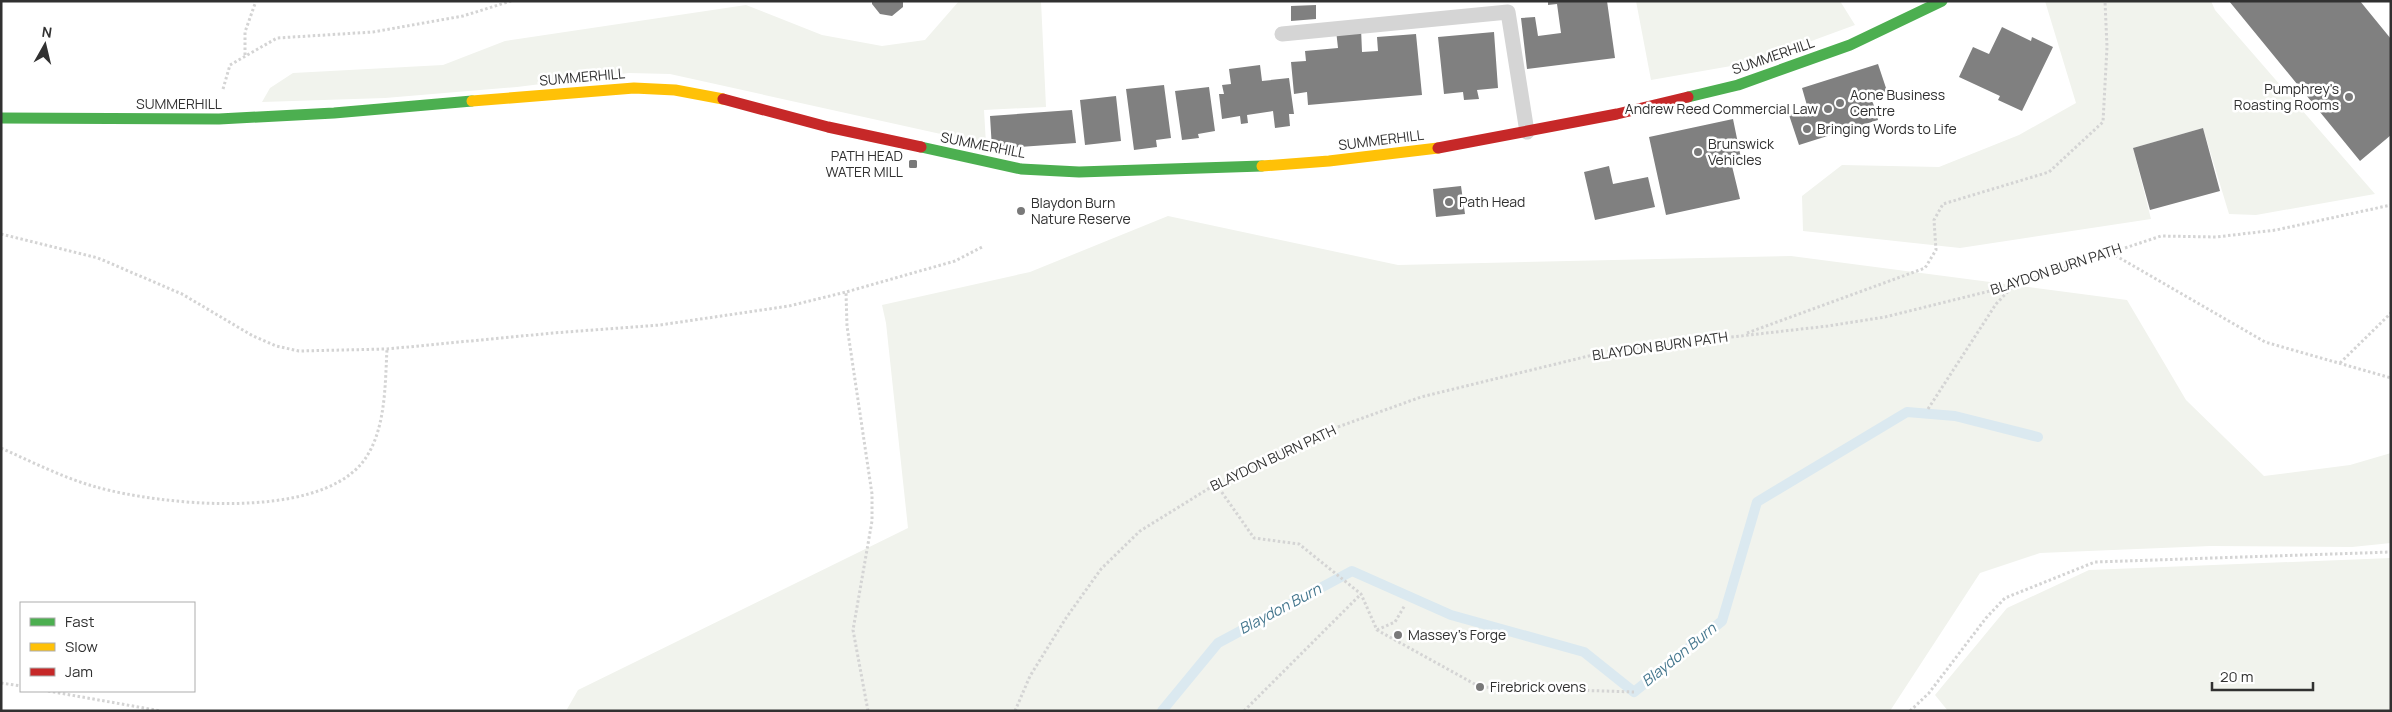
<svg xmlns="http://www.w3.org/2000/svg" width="2392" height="712" font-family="Manrope,sans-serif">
  <rect width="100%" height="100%" fill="#fff"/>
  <path fill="#f1f3ed" d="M 959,1 L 1041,1 L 1046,107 L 984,110 L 986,144 L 670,74 L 629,73 L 517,87 L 385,98 L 262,102 L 270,88 L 293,73 L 443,65 L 505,41 L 746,5 L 822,35 L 882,46 L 925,40 Z
    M 1636,1 L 1840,1 L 1855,25 L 1754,62 L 1651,80 Z
    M 2045,1 L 2211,1 L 2215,10 L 2375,194 L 2256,215 L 2229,214 L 2203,128 L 2133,148 L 2151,219 L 1960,248 L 1803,231 L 1802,196 L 1842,165 L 1939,167 L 2019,135 L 2076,103 Z
    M 1168,216 L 1398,265 L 1791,256 L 2127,300 L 2186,400 L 2264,476 L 2350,465 L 2391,453 L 2391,543 L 2352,547 L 2210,546 L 2040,553 L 1980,573 L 1890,711 L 566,711 L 578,690 L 908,528 L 886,323 L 882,305 L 1030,272 Z
    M 2391,558 L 2391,711 L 1948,711 L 1935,695 L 2007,608 L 2089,570 Z"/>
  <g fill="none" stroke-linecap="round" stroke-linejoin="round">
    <path stroke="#dbe9f0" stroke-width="10" d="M 1162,711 L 1218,643 L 1352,571 L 1451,615 L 1584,652 L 1634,692 L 1722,621 L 1757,502 L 1907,412 L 1955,416 L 2038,437"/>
  </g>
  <path fill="#808080" d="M 872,1 L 903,1 L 903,7 L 892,16 L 880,14 L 872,4 Z
    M 1548,1 L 1607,1 L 1615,58 L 1527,69 L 1521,18 L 1535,17 L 1538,36 L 1561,33 L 1557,4 L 1548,5 Z
    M 2229,1 L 2360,1 L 2391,39 L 2391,135 L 2360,161 Z
    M 1316,5 L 1316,19 L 1291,21 L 1291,6 Z
    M 2002,27 L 2031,41 L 2032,37 L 2053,47 L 2022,111 L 1998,100 L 2000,96 L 1959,77 L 1973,47 L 1989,54 Z
    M 1361,28 L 1362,52 L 1378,51 L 1377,37 L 1416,34 L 1422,95 L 1308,105 L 1307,92 L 1294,94 L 1291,62 L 1306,61 L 1305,51 L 1338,48 L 1336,30 Z
    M 1494,32 L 1498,88 L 1477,90 L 1479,99 L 1464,100 L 1463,92 L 1444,94 L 1438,37 Z
    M 1878,64 L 1887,91 L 1871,96 L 1878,120 L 1799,145 L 1789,115 L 1808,109 L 1802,88 Z
    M 1260,65 L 1262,81 L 1289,78 L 1294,114 L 1289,114 L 1290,126 L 1275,128 L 1273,111 L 1247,115 L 1248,123 L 1241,124 L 1240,116 L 1222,119 L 1219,94 L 1224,94 L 1222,85 L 1231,84 L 1229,69 Z
    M 1164,85 L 1171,138 L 1156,140 L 1157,147 L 1134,150 L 1126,89 Z
    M 1209,87 L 1215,131 L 1198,134 L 1199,138 L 1182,140 L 1175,91 Z
    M 1116,96 L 1121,141 L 1085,145 L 1080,100 Z
    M 1072,110 L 1076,143 L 992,149 L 990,116 Z
    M 1733,119 L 1742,163 L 1732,166 L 1740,199 L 1666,215 L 1649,137 Z
    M 2203,128 L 2220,191 L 2150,210 L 2133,148 Z
    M 1609,166 L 1613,184 L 1648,177 L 1655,207 L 1595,220 L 1584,172 Z
    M 1461,186 L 1465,214 L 1436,217 L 1433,189 Z"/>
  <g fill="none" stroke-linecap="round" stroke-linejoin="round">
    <path stroke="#d4d4d4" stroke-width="3" stroke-dasharray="2.5 2.5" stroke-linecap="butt" d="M 245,55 L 245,32 L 256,1
      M 223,89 L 230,65 L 277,38 L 373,32 L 463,16 L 511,1
      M 1,234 L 98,258 L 182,294 L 253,336 L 276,346 L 299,351 L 387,349 L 553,333 L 660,325 L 789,306 L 846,292
      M 2111,253 L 2265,342 L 2391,378
      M 1747,333 L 1925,268 L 1936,250 L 1934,220 L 1943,204 L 2049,172 L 2103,122 L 2107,47 L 2105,1
      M 2340,363 L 2391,313
      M 1928,409 L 1996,304 L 2013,286
      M 1,448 C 32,462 64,478 96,487 C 161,505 314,521 362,463 C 386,433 385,386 387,349
      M 1216,484 L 1254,538 L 1299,544 L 1361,594 L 1377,630 L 1480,687 L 1634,692
      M 1377,630 L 1395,622 L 1405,605
      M 1,683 L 21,686
      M 48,691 L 161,711
      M 868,711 L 853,630 L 872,521 L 872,494 L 847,326 L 846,292 L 955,261 L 984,246
      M 1015,711 L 1030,676 L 1066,618 L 1101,569 L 1140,531 L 1216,484 L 1279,452 L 1335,428 L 1421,397 L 1609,351 L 1828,326 L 1885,317 L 2014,285 L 2161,236 L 2216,237 L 2276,230 L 2391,205
      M 1244,711 L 1361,594
      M 1910,711 L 1929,693 L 1986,618 L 2005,598 L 2095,562 L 2391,552"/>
    <path stroke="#d5d5d5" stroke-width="15" d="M 1282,34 L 1508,12 L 1527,132"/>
    <path stroke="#4caf50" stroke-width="11" d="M 1688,97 L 1738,85 L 1850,45 L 1942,1
      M 1,118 L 219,119 L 334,113 L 472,101
      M 921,147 L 1021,169 L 1079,172 L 1262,166"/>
    <path stroke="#ffc107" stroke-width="11" d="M 472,101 L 634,88 L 675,90 L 723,99
      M 1262,166 L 1329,161 L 1438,148"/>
    <path stroke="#c62828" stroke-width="11" d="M 723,99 L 828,127 L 921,147
      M 1438,148 L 1617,114 L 1688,97"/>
  </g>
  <g fill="#797979" stroke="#fff" stroke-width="2">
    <circle cx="2349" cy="97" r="5"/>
    <circle cx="1840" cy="103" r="5"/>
    <circle cx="1828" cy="109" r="5"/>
    <circle cx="1807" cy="129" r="5"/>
    <circle cx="1698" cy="152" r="5"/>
    <rect x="908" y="159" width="10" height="10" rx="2.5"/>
    <circle cx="1449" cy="202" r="5"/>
    <circle cx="1021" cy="211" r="5"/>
    <circle cx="1398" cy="635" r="5"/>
    <circle cx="1480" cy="687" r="5"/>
  </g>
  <g text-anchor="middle" stroke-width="5" stroke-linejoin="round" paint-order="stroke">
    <g font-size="14" fill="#313131" stroke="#fff">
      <text transform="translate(1773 56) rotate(-19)" y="5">SUMMERHILL</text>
      <text transform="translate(582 77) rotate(-5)" y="5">SUMMERHILL</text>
      <text x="179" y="109">SUMMERHILL</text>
      <text transform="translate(1381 140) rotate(-7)" y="5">SUMMERHILL</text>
      <text transform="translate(983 145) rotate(11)" y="5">SUMMERHILL</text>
      <text transform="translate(2056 269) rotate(-18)" y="5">BLAYDON BURN PATH</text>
      <text transform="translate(1660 346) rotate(-8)" y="5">BLAYDON BURN PATH</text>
      <text transform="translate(1273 458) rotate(-25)" y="5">BLAYDON BURN PATH</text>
    </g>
    <g font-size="14" fill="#313131" stroke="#fff" text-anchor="start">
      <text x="2339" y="94" text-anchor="end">Pumphrey's<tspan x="2339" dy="16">Roasting Rooms</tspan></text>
      <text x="1850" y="100">Aone Business<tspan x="1850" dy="16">Centre</tspan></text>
      <text x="1818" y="114" text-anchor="end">Andrew Reed Commercial Law</text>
      <text x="1817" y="134">Bringing Words to Life</text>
      <text x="1708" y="149">Brunswick<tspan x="1708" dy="16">Vehicles</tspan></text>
      <text x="903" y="161" text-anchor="end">PATH HEAD<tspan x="903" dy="16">WATER MILL</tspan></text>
      <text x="1459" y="207">Path Head</text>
      <text x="1031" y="208">Blaydon Burn<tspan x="1031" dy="16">Nature Reserve</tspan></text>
      <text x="1408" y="640">Massey's Forge</text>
      <text x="1490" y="692">Firebrick ovens</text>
    </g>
    <g font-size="15" font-style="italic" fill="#45778e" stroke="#fff">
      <text transform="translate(1280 609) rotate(-28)" y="5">Blaydon Burn</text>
      <text transform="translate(1679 655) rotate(-39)" y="5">Blaydon Burn</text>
    </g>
  </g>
  <rect width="2392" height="712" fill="none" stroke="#313131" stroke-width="5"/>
  <rect x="20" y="602" width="175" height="90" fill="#ffffff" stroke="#adadad"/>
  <rect x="30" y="618" width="25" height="8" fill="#4caf50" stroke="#adadad"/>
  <text x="65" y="627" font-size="15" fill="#313131">Fast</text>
  <rect x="30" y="643" width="25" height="8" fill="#ffc107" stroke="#adadad"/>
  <text x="65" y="652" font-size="15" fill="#313131">Slow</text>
  <rect x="30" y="668" width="25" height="8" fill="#c62828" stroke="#adadad"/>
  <text x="65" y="677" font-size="15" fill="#313131">Jam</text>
  <g transform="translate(45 45) rotate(8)" stroke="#ffffff" stroke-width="4" paint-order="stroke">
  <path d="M0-4L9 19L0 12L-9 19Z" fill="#313131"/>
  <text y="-8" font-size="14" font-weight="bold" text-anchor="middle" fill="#313131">N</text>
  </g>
  <path d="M2212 682v8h101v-8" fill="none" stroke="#313131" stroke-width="2.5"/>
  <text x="2220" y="682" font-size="15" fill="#313131" stroke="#ffffff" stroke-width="4" paint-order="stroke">20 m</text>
</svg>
